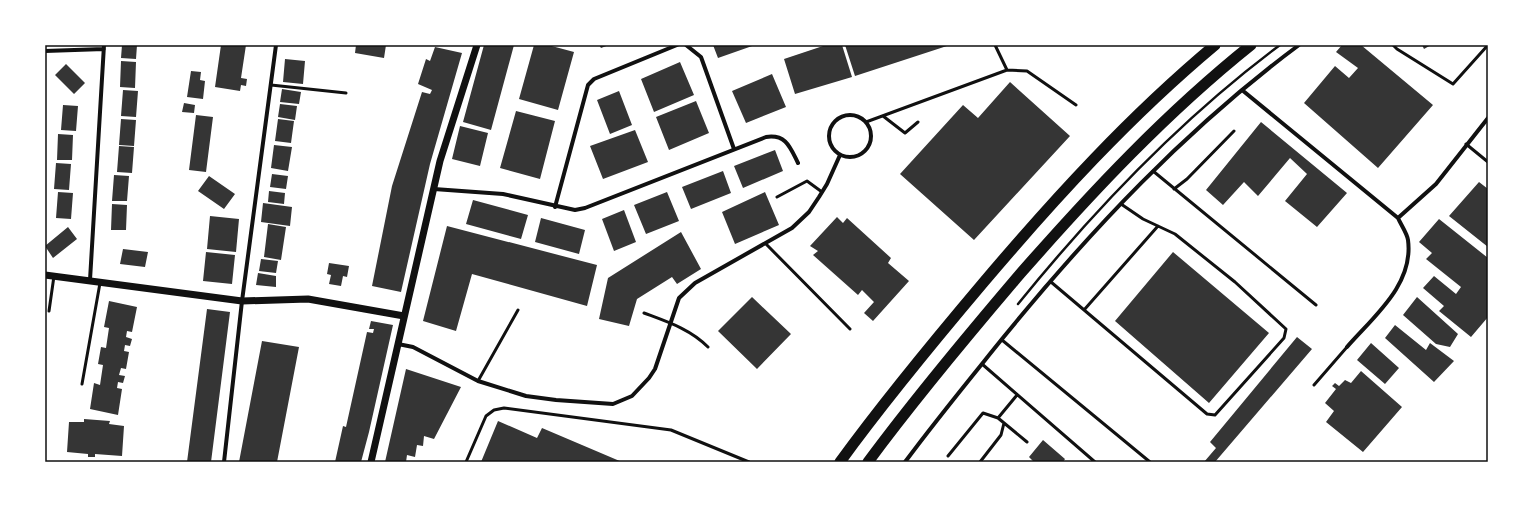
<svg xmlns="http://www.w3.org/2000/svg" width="1533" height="507" font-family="'Fira Sans Condensed',sans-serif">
  <rect width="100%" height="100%" fill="#fff"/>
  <path fill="#353535" d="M 122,45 L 137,45 L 136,59 L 121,58 Z
    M 221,45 L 246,45 L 241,78 L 247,79 L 246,86 L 241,85 L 240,91 L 215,87 Z
    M 356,45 L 386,45 L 384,58 L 355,53 Z
    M 484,45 L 514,45 L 491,130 L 463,122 Z
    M 534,45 L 548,45 L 574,52 L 558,110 L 519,99 Z
    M 599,45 L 609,45 L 601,48 Z
    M 713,45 L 755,45 L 718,58 Z
    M 826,45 L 842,45 L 852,77 L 795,94 L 784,59 Z
    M 845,45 L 950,45 L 855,76 Z
    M 1342,45 L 1361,45 L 1433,105 L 1378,168 L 1304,103 L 1335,66 L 1349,78 L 1358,68 L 1336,52 Z
    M 1422,45 L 1431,45 L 1424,49 Z
    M 435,47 L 462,53 L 430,164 L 401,292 L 372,286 L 392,186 L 422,92 L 430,94 L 432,90 L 418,84 L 426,59 L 430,61 Z
    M 285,59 L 305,61 L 303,84 L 283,82 Z
    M 121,61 L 136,62 L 135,88 L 120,87 Z
    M 680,62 L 694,95 L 654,112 L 641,79 Z
    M 66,64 L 85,83 L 74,94 L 55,75 Z
    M 191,71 L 201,72 L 200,80 L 205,81 L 203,99 L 187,97 Z
    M 772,74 L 786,107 L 746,123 L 732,91 Z
    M 1010,82 L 1070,136 L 974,240 L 900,174 L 963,105 L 978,118 Z
    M 282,89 L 301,92 L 299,104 L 280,102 Z
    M 123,90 L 138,91 L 136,117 L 121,116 Z
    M 619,91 L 632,125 L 610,134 L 597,100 Z
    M 696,101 L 709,133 L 669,150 L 656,117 Z
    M 184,103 L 195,105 L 194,113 L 182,112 Z
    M 280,104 L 297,106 L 295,120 L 278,117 Z
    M 63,105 L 78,106 L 76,131 L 61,130 Z
    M 516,111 L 555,121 L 540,179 L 500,168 Z
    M 196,115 L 213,117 L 206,172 L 189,170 Z
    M 121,119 L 136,120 L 134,146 L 119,145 Z
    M 278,119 L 294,121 L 291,143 L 275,141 Z
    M 1261,122 L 1347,193 L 1317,227 L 1285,201 L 1307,174 L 1290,158 L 1258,196 L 1244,182 L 1223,205 L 1206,190 Z
    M 460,126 L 488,133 L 480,166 L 452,159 Z
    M 635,130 L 648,162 L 603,179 L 590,146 Z
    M 58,134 L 73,135 L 72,160 L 57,160 Z
    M 274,145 L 292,147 L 288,171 L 271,168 Z
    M 119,146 L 134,147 L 132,173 L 117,172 Z
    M 775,150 L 783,171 L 743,188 L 734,166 Z
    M 56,163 L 71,164 L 69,190 L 54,189 Z
    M 723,171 L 731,193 L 691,209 L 682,187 Z
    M 272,174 L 288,176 L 286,189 L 270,187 Z
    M 114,175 L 129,176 L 127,201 L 112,201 Z
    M 209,176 L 235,194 L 224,209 L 198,191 Z
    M 1479,182 L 1488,189 L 1488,247 L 1449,216 Z
    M 269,191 L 285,193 L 284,204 L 268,202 Z
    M 58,192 L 73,193 L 71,219 L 56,218 Z
    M 667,192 L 679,221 L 646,234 L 634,205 Z
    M 765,192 L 779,225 L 735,244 L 722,212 Z
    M 473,200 L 528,215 L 521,239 L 466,224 Z
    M 263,203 L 292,207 L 290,226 L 261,222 Z
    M 112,204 L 127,205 L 126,230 L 111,230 Z
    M 624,210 L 636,242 L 614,251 L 602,219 Z
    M 210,216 L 239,219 L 236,252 L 207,249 Z
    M 837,217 L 843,223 L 847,218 L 891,258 L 888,263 L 909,281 L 873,321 L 864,313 L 874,302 L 862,290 L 858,295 L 813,255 L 818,251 L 810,246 Z
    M 541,218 L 585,230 L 579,254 L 535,242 Z
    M 1439,219 L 1488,258 L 1488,317 L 1471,337 L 1439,311 L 1444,306 L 1423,288 L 1434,276 L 1456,294 L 1461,287 L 1426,259 L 1432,253 L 1419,242 Z
    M 268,224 L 286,227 L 281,260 L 264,257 Z
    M 447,226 L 597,265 L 587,306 L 472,274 L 456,331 L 423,321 Z
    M 68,227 L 77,239 L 53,258 L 45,246 Z
    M 681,232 L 701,269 L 677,284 L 672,277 L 637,299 L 629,326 L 599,319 L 608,278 Z
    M 123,249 L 148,252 L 145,267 L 120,264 Z
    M 206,252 L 235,255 L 232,284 L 203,281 Z
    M 1173,252 L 1269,333 L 1209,403 L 1115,321 Z
    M 261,259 L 278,261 L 276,273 L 259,271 Z
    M 329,263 L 349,266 L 347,277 L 343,276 L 341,286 L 329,284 L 331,275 L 327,274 Z
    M 258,273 L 276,276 L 276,287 L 256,285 Z
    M 752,297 L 791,334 L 757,369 L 718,331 Z
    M 1417,297 L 1458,334 L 1450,347 L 1436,344 L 1403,315 Z
    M 109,301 L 137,307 L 132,332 L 127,331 L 126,337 L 132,339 L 130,346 L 125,345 L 124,351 L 129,352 L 126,369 L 121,368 L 119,375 L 125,376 L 123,383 L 118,382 L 117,388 L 122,389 L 118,415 L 90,409 L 94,383 L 100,385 L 103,365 L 98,364 L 101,347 L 106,348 L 109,328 L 104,327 Z
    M 207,309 L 230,312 L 211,462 L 187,462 Z
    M 371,321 L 393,325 L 369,432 L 361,462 L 335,462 L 343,426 L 346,427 L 367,332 L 373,333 L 374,329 L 369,329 Z
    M 1395,325 L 1426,350 L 1430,343 L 1454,361 L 1434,382 L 1385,338 Z
    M 1297,337 L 1312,349 L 1215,462 L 1204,462 L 1216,448 L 1210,442 Z
    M 262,341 L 299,347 L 277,462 L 239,462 Z
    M 1371,343 L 1399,368 L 1385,384 L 1357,360 Z
    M 406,369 L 461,387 L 434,439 L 424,436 L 423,446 L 417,445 L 415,457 L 407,455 L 406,462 L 385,462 Z
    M 1361,371 L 1402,407 L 1363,452 L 1326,422 L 1334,411 L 1325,403 L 1336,389 L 1332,386 L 1335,383 L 1339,386 L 1345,380 L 1351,383 Z
    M 84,419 L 110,421 L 109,424 L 124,426 L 122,456 L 95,454 L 95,457 L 88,457 L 88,454 L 67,452 L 69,422 L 84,422 Z
    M 498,421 L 537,438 L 542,428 L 622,462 L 481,462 Z
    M 1043,440 L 1065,459 L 1063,462 L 1034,462 L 1029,457 Z"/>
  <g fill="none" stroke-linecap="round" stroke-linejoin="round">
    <path stroke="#111" stroke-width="2.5" d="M 1018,304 C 1095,209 1182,118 1280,45"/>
    <path stroke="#111" stroke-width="3" d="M 995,45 L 1007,70
      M 1393,45 L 1397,49 L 1453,84 L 1488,45
      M 271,85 L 346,93
      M 883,116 L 905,133 L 918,122
      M 866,122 L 1007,70 L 1027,71 L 1076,105
      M 1466,144 L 1488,162
      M 1153,171 L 1316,305
      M 1174,189 L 1187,179 L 1234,131
      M 777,197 L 807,181 L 822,192
      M 766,244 L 850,329
      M 1051,282 L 1207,414 L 1215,415 L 1284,338 L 1286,329 L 1235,282 L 1175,234 L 1143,219 L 1121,204
      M 1084,310 L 1158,226
      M 49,311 L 54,276
      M 644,313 C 668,322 690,329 708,347
      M 1002,340 L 1150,462
      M 982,364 L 1095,462
      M 478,381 L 518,310
      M 82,384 L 100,283
      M 1314,385 L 1347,347
      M 998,418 L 1017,395
      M 948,456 L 983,413 L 998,418 L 1027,442
      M 466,462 L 486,416 L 494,410 L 504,408 L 671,430 L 749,462
      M 980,462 L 1001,435 L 1004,423"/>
    <path stroke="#111" stroke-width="4" d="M 686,45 L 701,57 L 734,149
      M 45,51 L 104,49
      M 1242,90 L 1398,218 C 1401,225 1407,233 1408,240 C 1414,285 1373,317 1347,347
      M829 136a21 21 0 1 1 42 0a21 21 0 1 1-42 0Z
      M 434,189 L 503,194 L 575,210 L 585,208 L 766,137 C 786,134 790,147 798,163
      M 555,207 L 588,85 L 594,79 L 677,45
      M 1398,218 L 1436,184 L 1488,118
      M 90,280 L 104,45
      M 398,344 L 413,347 L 478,381 L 526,396 L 556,400 L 613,404 L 632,396 L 649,378 L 655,369 L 679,298 L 695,283 L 792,228 L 809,212 L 819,197 L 827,184 L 840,155
      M 224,462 L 242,301 L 276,45
      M 905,462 C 936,420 969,380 1002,339 C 1090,231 1187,128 1299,45"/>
    <path stroke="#111" stroke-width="7" d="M 45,275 L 242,301 L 308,299 L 404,316
      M 371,462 L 440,161 L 477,45"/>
    <path stroke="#111" stroke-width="11" d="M 840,462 C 885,400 934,341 983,283 C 1055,198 1130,116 1215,45
      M 868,462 C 916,397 968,335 1020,274 C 1092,192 1166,113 1251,45"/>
  </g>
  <rect width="1533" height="507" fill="none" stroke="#ffffff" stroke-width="92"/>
  <rect x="46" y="46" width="1441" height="415" fill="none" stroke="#111" stroke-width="1.5"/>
</svg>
